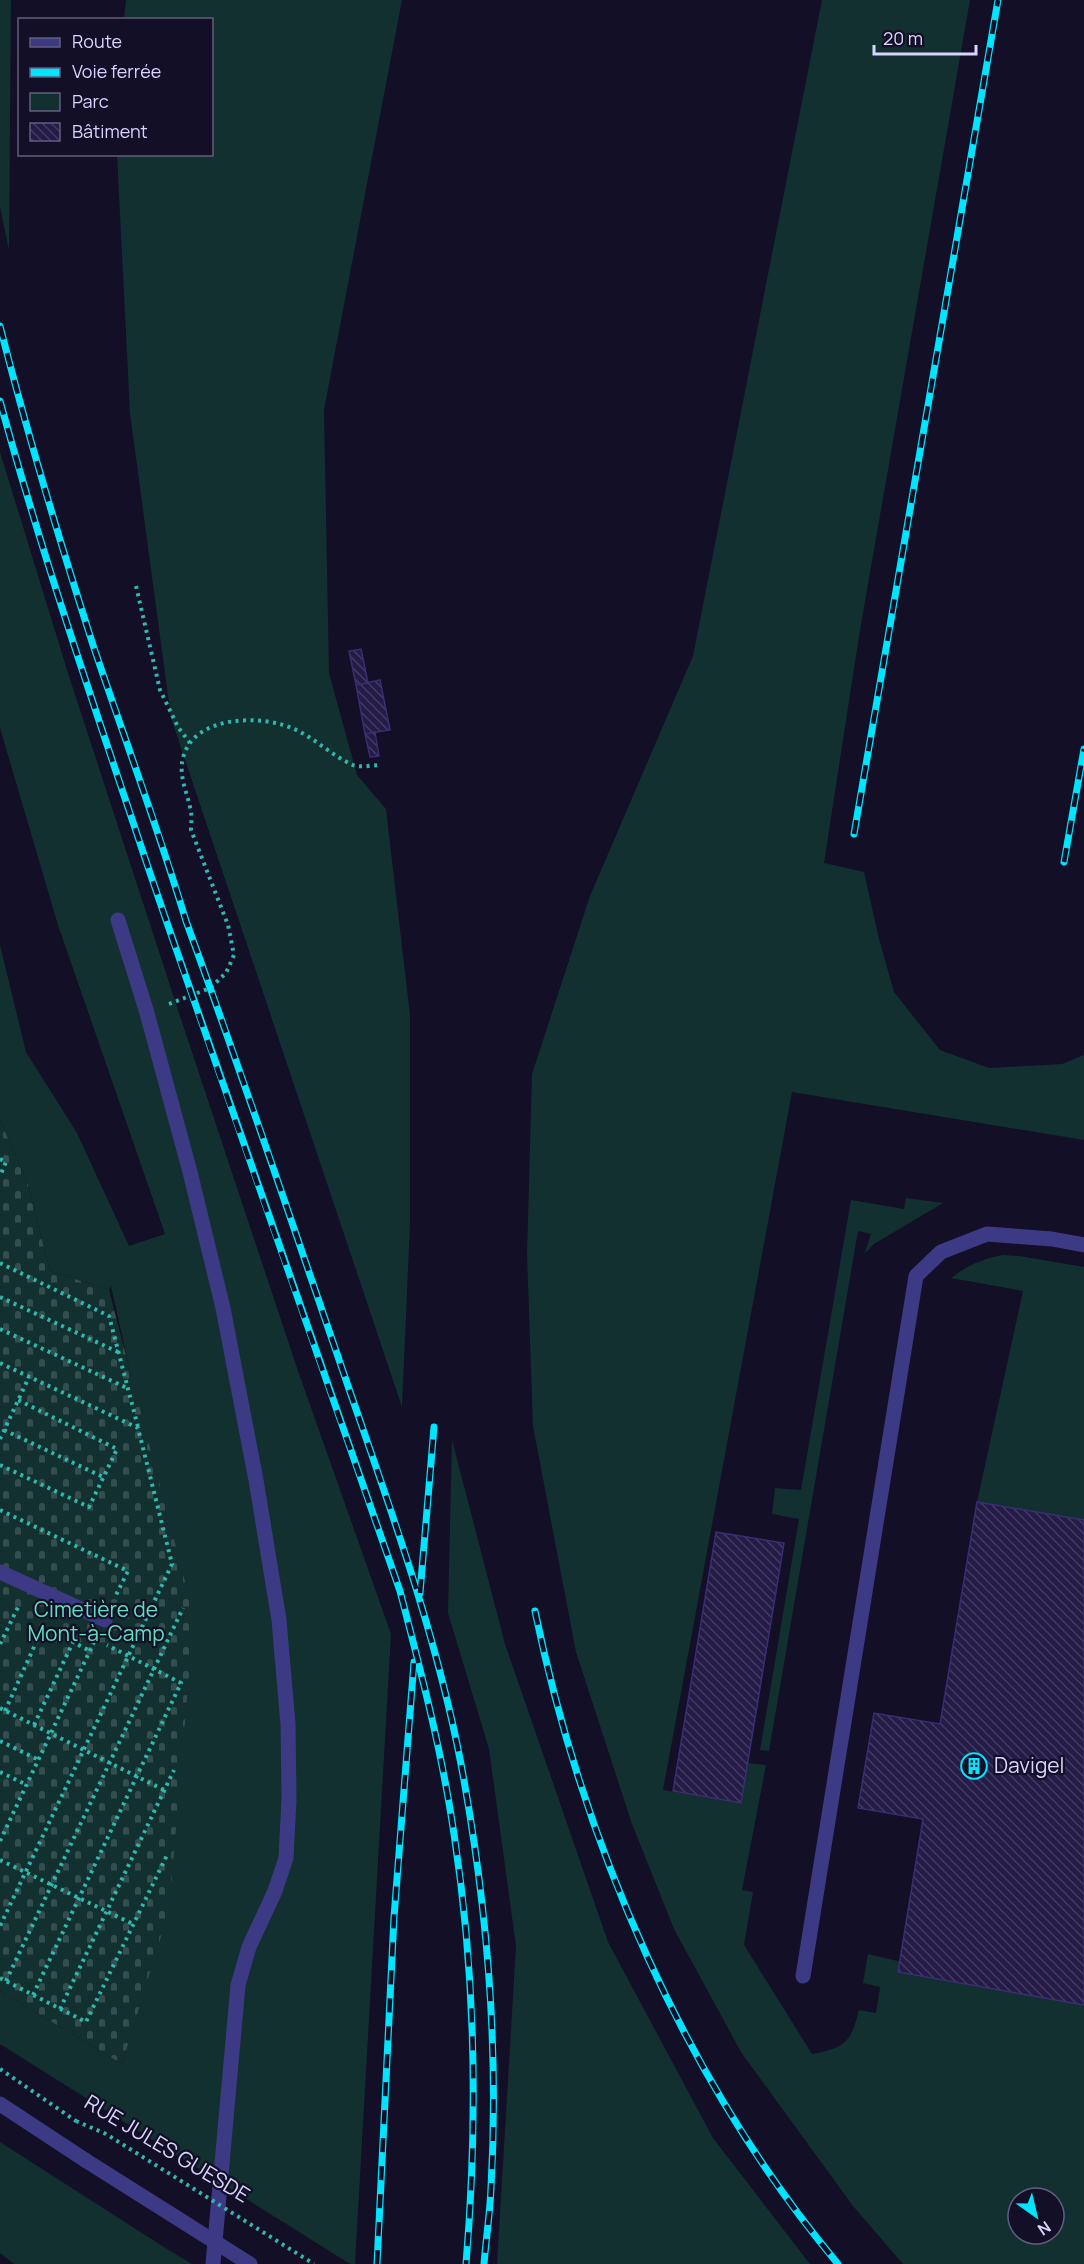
<svg xmlns="http://www.w3.org/2000/svg" width="1084" height="2264" font-family="Manrope,sans-serif">
  <defs>
    <pattern id="cemetery-stones" width="16" height="16" patternUnits="userSpaceOnUse" patternTransform="scale(1.5)"><rect width="16" height="16" fill="#12302f"/><path d="M2 7V4a2 2 0 0 1 4 0v3zM10 15v-3a2 2 0 0 1 4 0v3z" fill="#344d4e"/></pattern>
    <pattern id="building-back-hatch" width="6" height="6" patternUnits="userSpaceOnUse" patternTransform="scale(1.5)"><rect width="6" height="6" fill="#241b47"/><path d="M-1 5l2 2M0 0l6 6M5-1l2 2" fill="none" stroke="#433b63"/></pattern>
  </defs>
  <rect width="100%" height="100%" fill="#130f26"/>
  <path fill="#12302f" fill-rule="evenodd" d="M 0,0 L 11,0 L 9,250 L 0,207 Z
    M 126,0 L 402,0 L 324,410 L 329,673 L 357,775 L 386,809 L 410,1015 L 410,1224 L 402,1407 L 171,718 L 130,413 L 117,155 L 212,154 L 212,20 L 124,19 Z
    M 822,0 L 970,0 L 860,630 L 824,863 L 864,872 L 879,939 L 894,992 L 940,1050 L 989,1068 L 1062,1064 L 1084,1055 L 1084,1140 L 792,1092 L 663,1790 L 741,1803 L 748,1763 L 766,1765 L 742,1890 L 753,1892 L 744,1945 L 812,2054 C 845,2048 851,2042 859,2010 L 876,2013 L 880,1987 L 863,1983 L 868,1954 L 1084,2005 L 1084,2264 L 903,2264 L 853,2206 L 741,2052 L 674,1929 L 632,1824 L 576,1652 L 533,1426 L 527,1255 L 532,1074 L 590,896 L 693,656 ZM 1018,2198 L 1054,2198 L 1054,2234 L 1018,2234 Z
    M 0,452 L 68,673 L 178,1010 L 297,1368 L 391,1634 L 355,2264 L 350,2264 L 0,2044 L 0,1991 L 122,2064 L 137,2014 L 183,1608 L 111,1286 L 109,1290 L 50,1271 L 27,1182 L 0,1120 L 0,945 L 26,1052 L 77,1133 L 129,1246 L 165,1234 L 58,925 L 0,728 Z
    M 906,1198 L 943,1203 L 874,1244 L 865,1253 L 871,1234 L 858,1231 L 769,1751 L 760,1750 L 799,1519 L 772,1514 L 775,1488 L 801,1490 L 851,1200 L 904,1209 Z
    M 1003,1255 L 1019,1256 L 1084,1267 L 1084,1520 L 977,1502 L 1023,1291 L 951,1278 C 968,1265 982,1259 1003,1255 Z
    M 452,1440 L 505,1644 L 608,1942 L 713,2138 L 810,2264 L 497,2264 L 516,1946 L 489,1749 L 448,1613 Z
    M 0,2142 L 167,2249 L 192,2264 L 14,2264 L 0,2253 Z"/>
  <path fill="url(#cemetery-stones)" d="M 0,1120 L 27,1182 L 50,1271 L 109,1290 L 194,1616 L 169,1910 L 122,2064 L 0,1991 Z"/>
  <path fill="url(#building-back-hatch)" stroke="#3b2d73" stroke-width="1.5" d="M 361,649 L 368,683 L 356,685 L 349,651 Z
    M 380,680 L 390,730 L 365,734 L 356,685 Z
    M 375,732 L 379,756 L 370,757 L 365,734 Z
    M 977,1502 L 1084,1520 L 1084,2005 L 898,1972 L 923,1819 L 858,1808 L 874,1713 L 940,1724 Z
    M 716,1532 L 784,1543 L 741,1803 L 673,1791 Z"/>
  <g fill="none" stroke-linecap="round" stroke-linejoin="round">
    <path stroke="#2fb8b0" stroke-width="4" stroke-dasharray="3 4.5" stroke-linecap="butt" d="M 136,586 L 160,690 L 178,727 L 190,743
      M 169,1004 L 210,988 L 226,973 L 234,955 L 228,925 L 191,830 C 191,824 192,818 191,812 C 188,794 178,776 183,758 C 193,715 262,714 294,729 C 315,738 332,756 353,765 C 361,768 372,765 381,765
      M 0,1159 L 6,1162 L 0,1176
      M 0,1263 L 109,1316 L 138,1427
      M 0,1297 L 118,1352
      M 0,1329 L 127,1388
      M 0,1363 L 138,1428 L 172,1564 L 0,1926
      M 4,1430 L 103,1477
      M 0,1439 L 29,1377
      M 0,1465 L 89,1507 L 117,1449 L 18,1400
      M 0,1510 L 128,1571 L 115,1597
      M 0,1644 L 18,1607
      M 0,1708 L 164,1790
      M 5,1711 L 44,1625
      M 34,1725 L 73,1642 L 90,1651
      M 0,1741 L 39,1760
      M 0,1772 L 27,1785
      M 0,1841 L 94,1642
      M 0,1860 L 133,1924
      M 0,1978 L 86,2022 L 168,1853
      M 6,1981 L 183,1608
      M 33,1995 L 181,1683 L 107,1645
      M 60,2009 L 174,1770
      M 0,2069 L 76,2121"/>
    <path stroke="#3d3a85" stroke-width="15" d="M 118,920 L 147,1013 L 190,1172 L 223,1308 L 256,1480 L 279,1620 L 288,1724 L 289,1799 L 286,1858 L 275,1891 L 249,1947 L 238,1985 L 213,2264
      M 0,1572 L 105,1620
      M 803,1976 L 916,1276 L 941,1252 L 987,1234 L 1052,1239 L 1084,1245
      M 0,2104 L 85,2160"/>
    <g stroke="#00e5ff" stroke-width="7">
      <path id="rail" d="M 0,326 C 27,433 59,539 93,645 C 124,737 158,828 186,921 C 242,1074 294,1229 347,1383 C 390,1508 436,1633 461,1764 C 487,1903 499,2046 491,2188 C 490,2213 486,2239 484,2264
        M 0,401 C 43,559 97,714 149,870 C 231,1111 316,1351 400,1591 C 421,1672 442,1752 454,1834 C 476,1977 478,2120 466,2264
        M 854,834 L 998,0
        M 1064,862 L 1084,749
        M 420,1593 L 434,1427
        M 535,1611 C 583,1844 685,2081 838,2264
        M 377,2264 L 394,1917 L 414,1662"/>
    </g>
    <use href="#rail" stroke="#130f26" stroke-width="4.5" stroke-dasharray="14" stroke-linecap="butt"/>
    <path stroke="#2fb8b0" stroke-width="4" stroke-dasharray="3 4.5" stroke-linecap="butt" d="M 76,2121 L 106,2134 L 314,2264"/>
    <path stroke="#3d3a85" stroke-width="15" d="M 85,2160 L 250,2264"/>
  </g>
  <defs>
    <g id="building-ring" transform="scale(1.35)"><circle r="9.5" fill="#130f26" stroke="#00e5ff" stroke-width="1.5"/><path d="M-4-6H4V6H1V3H-1V6H-4ZM-2.5-4.3h1.7v1.8h-1.7ZM.8-4.3h1.7v1.8H.8ZM-2.5-1h1.7V.8h-1.7ZM.8-1h1.7V.8H.8Z" fill="#00e5ff"/></g>
  </defs>
  <g fill-rule="evenodd">
    <use href="#building-ring" x="974" y="1766"/>
  </g>
  <g text-anchor="middle" stroke-width="4.5" stroke-linejoin="round" paint-order="stroke">
    <g font-size="21" fill="#5fe0c0" stroke="#130f26">
      <text x="96" y="1617">Cimetière de<tspan x="96" dy="24">Mont-à-Camp</tspan></text>
    </g>
    <g font-size="21" fill="#d9d4ff" stroke="#130f26" text-anchor="start">
      <text x="994" y="1773">Davigel</text>
    </g>
    <g font-size="21" fill="#d9d4ff" stroke="#130f26">
      <text transform="translate(167 2149) rotate(31)" y="7">RUE JULES GUESDE</text>
    </g>
  </g>
  <rect x="18" y="18" width="195" height="138" fill="#130f26" stroke="#625e7d" stroke-width="1.5"/>
  <rect x="30" y="38" width="30" height="9" fill="#3d3a85" stroke="#625e7d" stroke-width="1.5"/>
  <text x="72" y="48" font-size="18" fill="#d9d4ff">Route</text>
  <rect x="30" y="68" width="30" height="9" fill="#00e5ff" stroke="#625e7d" stroke-width="1.5"/>
  <text x="72" y="78" font-size="18" fill="#d9d4ff">Voie ferrée</text>
  <rect x="30" y="93" width="30" height="18" fill="#12302f" stroke="#625e7d" stroke-width="1.5"/>
  <text x="72" y="108" font-size="18" fill="#d9d4ff">Parc</text>
  <rect x="30" y="123" width="30" height="18" fill="url(#building-back-hatch)" stroke="#625e7d" stroke-width="1.5"/>
  <text x="72" y="138" font-size="18" fill="#d9d4ff">Bâtiment</text>
  <g transform="translate(1036 2216) rotate(146)"><circle r="28" fill="#130f26" stroke="#625e7d" stroke-width="1.5"/>
  <path d="M0-4.5L10 22L0 15L-10 22Z" fill="#00e5ff"/>
  <text y="-9" font-size="16" font-weight="bold" text-anchor="middle" fill="#d9d4ff">N</text>
  </g>
  <path d="M874 45v9h102v-9" fill="none" stroke="#d9d4ff" stroke-width="3"/>
  <text x="883" y="45" font-size="18" fill="#d9d4ff" stroke="#130f26" stroke-width="4.5" paint-order="stroke">20 m</text>
</svg>
